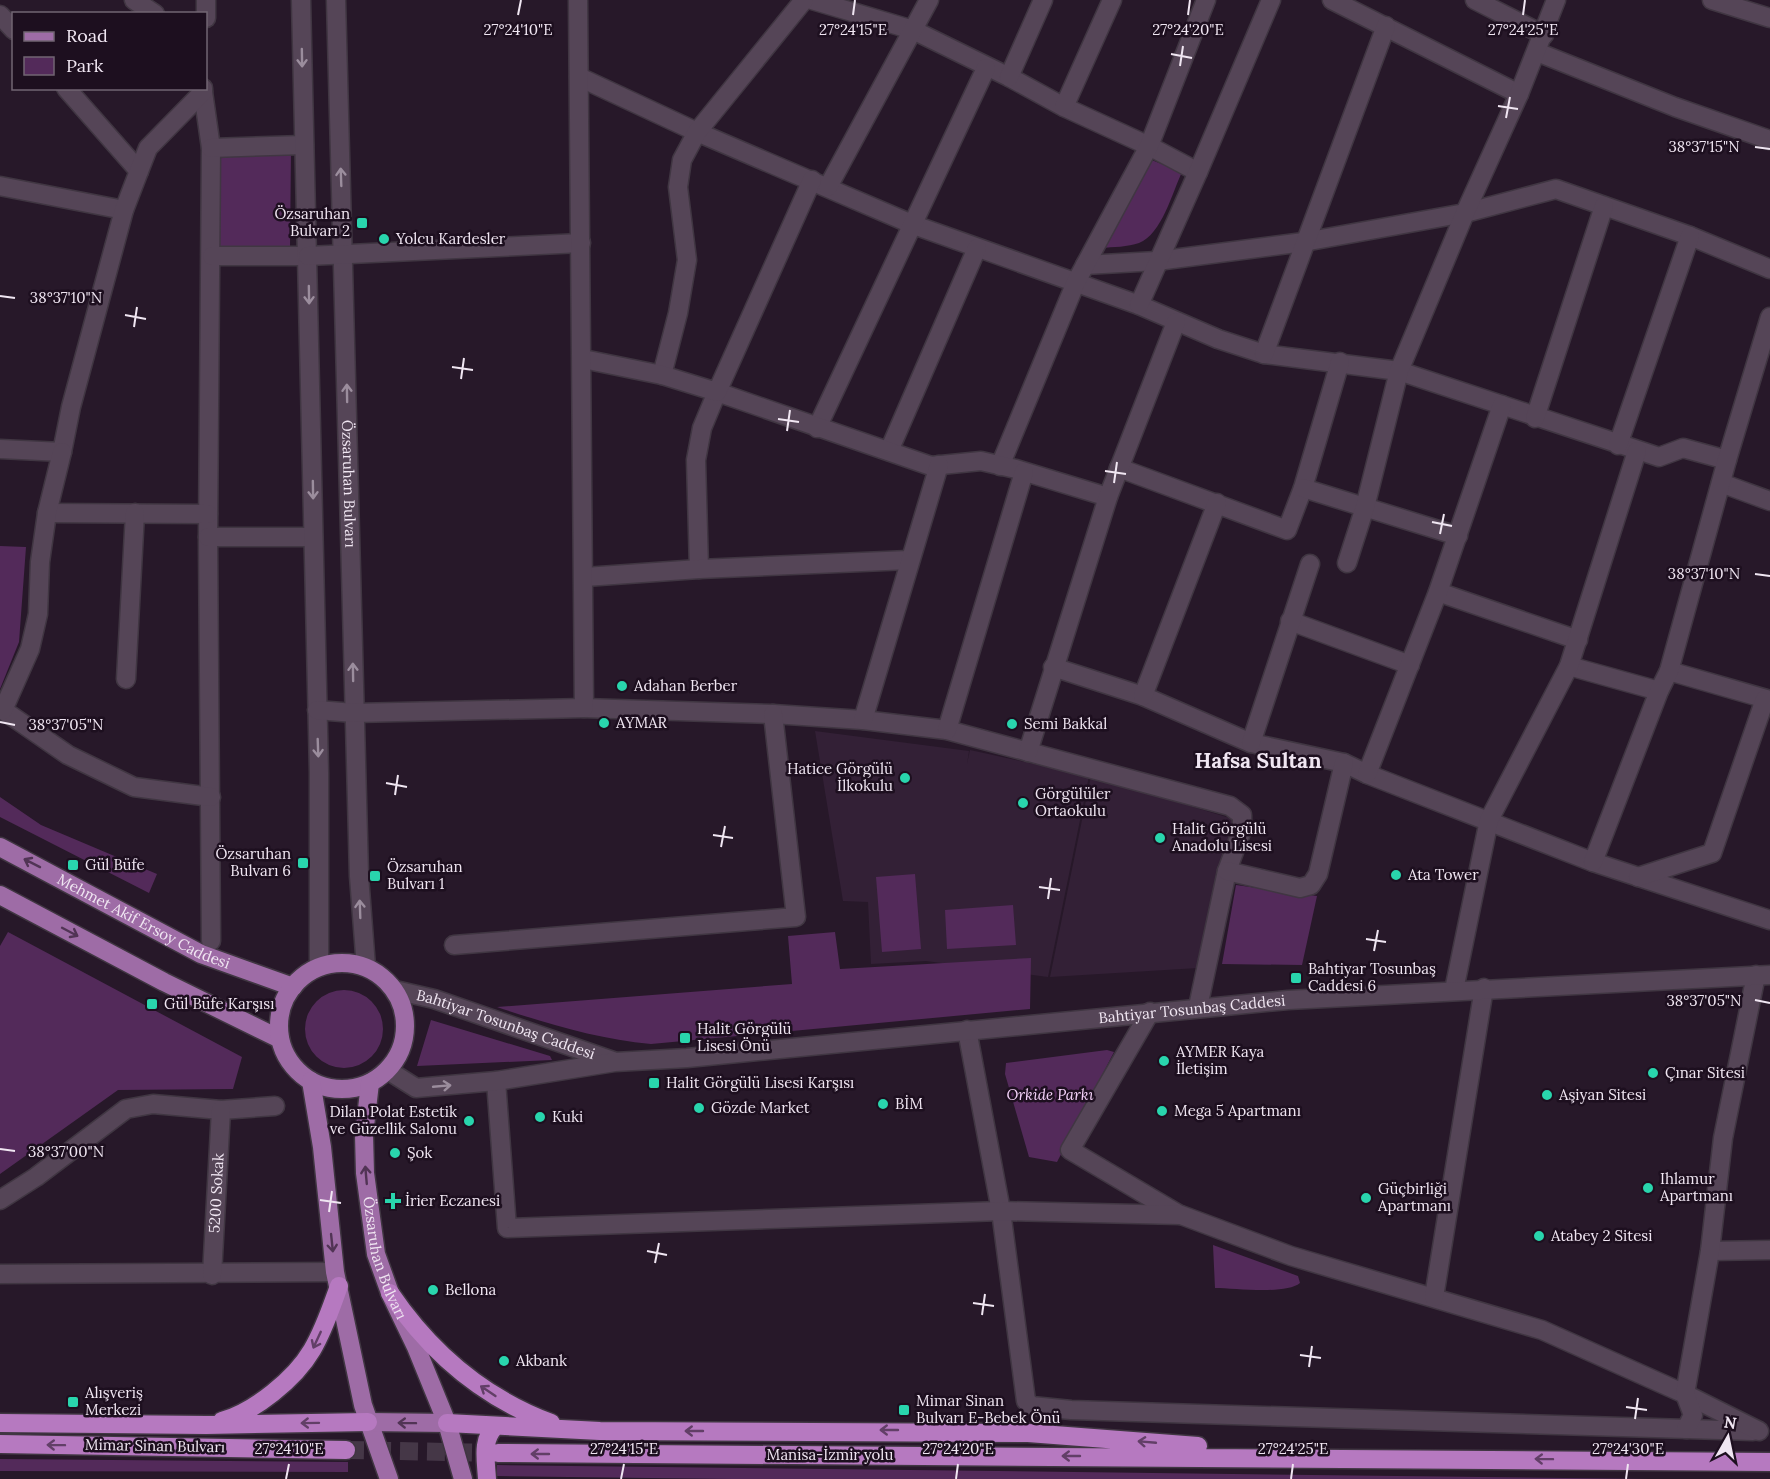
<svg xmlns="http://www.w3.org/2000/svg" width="1770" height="1479" font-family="Lora,serif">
  <rect width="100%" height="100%" fill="#271829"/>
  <path fill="#332036" d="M 815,731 L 969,751 L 967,764 L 970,750 L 1089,776 L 1048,977 L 926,961 L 871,964 L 868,902 L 843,901 Z
    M 1091,776 L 1233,819 L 1198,968 L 1050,977 Z"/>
  <path fill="#532a5a" d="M 291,150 L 290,248 L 219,249 L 218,157 Z
    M 1149,159 L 1182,172 C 1172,193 1162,234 1139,243 C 1128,247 1113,247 1101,248 Z
    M 0,546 L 26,547 L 19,642 L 0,689 Z
    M 0,797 L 41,825 L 157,874 L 149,893 L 0,817 Z
    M 915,874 L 921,949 L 882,952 L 876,877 Z
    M 1236,885 L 1317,896 L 1302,965 L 1222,964 Z
    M 1013,905 L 1016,945 L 947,949 L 945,910 Z
    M 8,932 L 242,1057 L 233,1089 L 118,1090 L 0,1174 L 0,946 Z
    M 835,932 L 840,969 L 1031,958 L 1030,1009 L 651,1044 C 598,1039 548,1024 497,1007 L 792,984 L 788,936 Z
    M305 1029a39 39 0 1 1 78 0a39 39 0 1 1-78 0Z
    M 431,1020 L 550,1056 L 552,1060 L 417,1066 Z
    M 1107,1050 L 1114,1052 L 1057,1162 L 1029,1157 L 1005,1074 L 1006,1063 Z
    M 1213,1245 L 1298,1276 L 1300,1283 C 1285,1295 1235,1288 1215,1288 Z
    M 0,1459 L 348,1462 L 348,1472 L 0,1471 Z
    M 497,1465 L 1650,1479 L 731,1479 L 497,1476 Z"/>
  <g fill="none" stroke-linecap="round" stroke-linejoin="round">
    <path stroke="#453747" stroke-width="18" stroke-dasharray="18 9" stroke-linecap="butt" d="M 346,1450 L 498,1453"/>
    <g stroke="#403642" stroke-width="21">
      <g id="minor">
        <path d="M 134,0 L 155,14"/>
        <path d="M 812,0 L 913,30 L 1009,77 L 1064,107 L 1149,146 L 1198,172"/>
        <path d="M 1332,0 L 1519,94"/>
        <path d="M 1475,0 L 1544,35"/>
        <path d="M 1712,0 L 1770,18"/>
        <path d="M 0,15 L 14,30"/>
        <path d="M 206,18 L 206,0"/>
        <path d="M 1537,52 L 1675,107 L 1770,140"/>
        <path d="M 579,77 L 697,132 L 914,225 L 1139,305 L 1218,339 L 1264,354 L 1399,371 L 1659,457 L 1683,448 L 1727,460"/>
        <path d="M 1009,77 L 1043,0"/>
        <path d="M 66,88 L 139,171"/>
        <path d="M 203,92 L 211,148 L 208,537 L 211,941"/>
        <path d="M 1064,107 L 1112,0"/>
        <path d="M 211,148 L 304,145"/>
        <path d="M 0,186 L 124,210"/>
        <path d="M 212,256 L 308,256"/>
        <path d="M 1085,265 L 1157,261 L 1304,242 L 1465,213 L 1556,189 L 1690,236 L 1770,269"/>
        <path d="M 1139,305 L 1198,172 L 1271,0"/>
        <path d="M 1264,354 L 1386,26"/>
        <path d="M 662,375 L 678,313 L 687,260 L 678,187 L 682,160 L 697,132 L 804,0"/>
        <path d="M 1535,418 L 1604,206"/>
        <path d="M 817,428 L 986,68"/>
        <path d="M 1618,445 L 1690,236"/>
        <path d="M 0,449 L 62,452 L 71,407 L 124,210 L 139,171 L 148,148 L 203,92 L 203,88"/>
        <path d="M 889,451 L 977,248"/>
        <path d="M 1000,466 L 1076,282 L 1149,146 L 1206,0"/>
        <path d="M 1119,468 L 1287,530 L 1303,488 L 1340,362"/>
        <path d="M 1721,483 L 1770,501"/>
        <path d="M 1303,488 L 1458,536"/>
        <path d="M 47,513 L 208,514"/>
        <path d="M 208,537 L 313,537"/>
        <path d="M 1347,563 L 1365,507 L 1399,371 L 1465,213 L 1519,94 L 1556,0"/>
        <path d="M 699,569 L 696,460 L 702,428 L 717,392 L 931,466 L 981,461 L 1016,469 L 1108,497"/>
        <path d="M 585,577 L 699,569 L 909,560"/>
        <path d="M 1438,592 L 1578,640"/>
        <path d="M 1290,621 L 1410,665"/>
        <path d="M 1569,666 L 1659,691"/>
        <path d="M 1053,667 L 1143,696 L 1251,743 L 1344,763 L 1367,774 L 1593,862 L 1770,920"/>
        <path d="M 1669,671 L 1770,700"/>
        <path d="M 126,679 L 135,513"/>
        <path d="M 1143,696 L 1217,503"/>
        <path d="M 0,708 L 68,755 L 134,787 L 211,797"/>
        <path d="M 584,708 L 773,714 L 863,720 L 947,730 L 1230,806 L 1242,815 L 1242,830 L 1227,871 L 1198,1007"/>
        <path d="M 3,710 L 30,649 L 38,614 L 40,562 L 47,513 L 62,452"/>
        <path d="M 863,720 L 939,465"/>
        <path d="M 947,730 L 1024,472"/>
        <path d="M 1251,743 L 1310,564"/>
        <path d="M 1028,752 L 1108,497 L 1176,322"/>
        <path d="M 1367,774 L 1438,592 L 1502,405"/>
        <path d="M 1593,862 L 1659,691 L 1669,671 L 1727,460 L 1770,317"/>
        <path d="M 1227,871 L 1300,888 L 1311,885 L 1318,874 L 1344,763"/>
        <path d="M 1638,877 L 1712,853 L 1765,699"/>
        <path d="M 454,945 L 796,917 L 773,714"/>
        <path d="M 1454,990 L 1489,820 L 1569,666 L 1637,451"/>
        <path d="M 1150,1012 L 1070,1150 L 1180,1215"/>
        <path d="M 967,1030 L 1001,1211 L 1026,1401 L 1032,1406 L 1071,1410 L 1753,1431"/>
        <path d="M 496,1081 L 507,1228 L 1001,1211 L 1181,1215 L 1291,1256 L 1542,1330 L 1685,1394 L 1759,1431"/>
        <path d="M 0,1200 L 36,1177 L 126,1109 L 153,1104 L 221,1110 L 275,1106"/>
        <path d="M 1710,1251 L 1770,1250"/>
        <path d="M 0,1274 L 335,1272"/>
        <path id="s1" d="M 212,1275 L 221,1110"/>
        <path d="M 1434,1297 L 1484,988"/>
        <path d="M 1686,1429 L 1693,1415 L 1685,1394 L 1710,1251 L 1723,1138 L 1756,975"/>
      </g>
    </g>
    <g stroke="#403642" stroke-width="21">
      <g id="tertiary">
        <path d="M 301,0 L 319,773 L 319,967"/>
        <path id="s2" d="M 336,0 L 359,876 L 366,967"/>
        <path d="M 828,187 L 929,0"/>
        <path d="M 308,256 L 581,243"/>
        <path d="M 583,359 L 662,375 L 717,392 L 812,180"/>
        <path d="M 317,710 L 354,713 L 584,708 L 578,0"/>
        <path id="s3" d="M 395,990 L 434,999 L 613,1061"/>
        <path id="s4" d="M 389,1071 L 416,1088 L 496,1081 L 615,1062 L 687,1058 L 1288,1000 L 1770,975"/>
      </g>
    </g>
    <g stroke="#403642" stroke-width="21">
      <g id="primary">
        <path id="s5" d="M 0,847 L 201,954 L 293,987"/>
        <path d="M 0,895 L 164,982 L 280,1039"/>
        <circle cx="342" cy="1026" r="63"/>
        <path d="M 311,1081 L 322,1147 L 335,1272 L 363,1405 L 389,1479"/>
        <path id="s6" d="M 370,1083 L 364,1135 L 365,1173 L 376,1254 L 390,1293 L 416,1347 L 447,1423 L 463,1479"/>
        <path d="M 368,1422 L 447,1423"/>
      </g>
    </g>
    <g stroke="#403642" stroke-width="21">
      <path id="trunk" d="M 390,1293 C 430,1352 484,1398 551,1423
        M 222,1421 C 254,1412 295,1379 312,1350 C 324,1330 331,1308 339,1286
        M 0,1423 L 206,1425 L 368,1422
        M 447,1423 L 600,1431 L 1028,1433 L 1198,1446
        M 0,1444 L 346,1450
        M 498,1453 L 1770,1462
        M 487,1479 C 486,1460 481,1439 496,1426"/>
    </g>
    <use href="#minor" stroke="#554557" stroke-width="18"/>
    <use href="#tertiary" stroke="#554557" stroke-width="18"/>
    <use href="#primary" stroke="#9e6ca6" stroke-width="18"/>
    <use href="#trunk" stroke="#b679c0" stroke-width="18"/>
  </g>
  <defs><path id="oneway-shaft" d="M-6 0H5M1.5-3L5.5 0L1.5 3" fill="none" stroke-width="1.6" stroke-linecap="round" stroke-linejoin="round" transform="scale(1.5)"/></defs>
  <g stroke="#9b8d9d">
    <use href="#oneway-shaft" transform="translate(302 58) rotate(89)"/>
    <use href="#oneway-shaft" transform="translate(341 177) rotate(-92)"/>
    <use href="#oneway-shaft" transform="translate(309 295) rotate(89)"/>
    <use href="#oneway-shaft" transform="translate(347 393) rotate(-91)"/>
    <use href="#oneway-shaft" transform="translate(313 490) rotate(89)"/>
    <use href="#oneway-shaft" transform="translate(353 672) rotate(-91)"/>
    <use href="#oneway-shaft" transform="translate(318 748) rotate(88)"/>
    <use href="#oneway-shaft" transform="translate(360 909) rotate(-92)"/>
    <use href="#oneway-shaft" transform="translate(442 1086) rotate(-5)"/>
  </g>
  <g stroke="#513455">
    <use href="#oneway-shaft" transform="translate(32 863) rotate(-153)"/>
    <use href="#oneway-shaft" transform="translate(70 932) rotate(28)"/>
    <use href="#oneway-shaft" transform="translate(366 1175) rotate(-95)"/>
    <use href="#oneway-shaft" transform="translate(332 1243) rotate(84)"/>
    <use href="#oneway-shaft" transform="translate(407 1423) rotate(-179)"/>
  </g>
  <g stroke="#623f67">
    <use href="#oneway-shaft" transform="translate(317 1340) rotate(115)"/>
    <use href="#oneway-shaft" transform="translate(488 1391) rotate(-146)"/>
    <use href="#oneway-shaft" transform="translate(310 1423) rotate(179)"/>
    <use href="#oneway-shaft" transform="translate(889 1430) rotate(180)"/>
    <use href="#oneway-shaft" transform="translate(694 1431) rotate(180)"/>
    <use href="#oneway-shaft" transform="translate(1147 1442) rotate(-175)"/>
    <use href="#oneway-shaft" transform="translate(56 1445) rotate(-179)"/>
    <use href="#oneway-shaft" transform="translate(540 1454) rotate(-180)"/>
    <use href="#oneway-shaft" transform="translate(1071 1456) rotate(-180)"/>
    <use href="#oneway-shaft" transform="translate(1544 1459) rotate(-179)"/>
  </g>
  <path fill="none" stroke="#f0e6f2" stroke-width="2" d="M 518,15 L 521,0M 853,15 L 855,0M 1188,15 L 1190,0M 1523,15 L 1525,0M 1171,54 L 1192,58M 1180,66 L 1183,46M 1498,106 L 1518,109M 1506,118 L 1510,97M 1755,147 L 1770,149M 0,296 L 15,298M 125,315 L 146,319M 134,327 L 137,307M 452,367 L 473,370M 461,379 L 464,358M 778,419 L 799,422M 787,431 L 790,410M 1105,471 L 1126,474M 1114,483 L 1117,462M 1432,522 L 1452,526M 1440,534 L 1444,514M 1755,574 L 1770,576M 0,722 L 15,725M 386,783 L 407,787M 395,795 L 398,775M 713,835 L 733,838M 721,847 L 725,826M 1039,887 L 1060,890M 1048,899 L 1051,878M 1366,939 L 1386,942M 1374,951 L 1378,930M 1755,1000 L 1770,1003M 0,1149 L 15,1151M 320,1200 L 341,1203M 329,1212 L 332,1191M 647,1251 L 667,1255M 655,1263 L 659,1243M 973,1303 L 994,1306M 982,1315 L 985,1294M 1300,1355 L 1321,1358M 1309,1367 L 1312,1346M 1626,1407 L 1647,1410M 1635,1419 L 1638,1398M 286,1479 L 289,1464M 621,1479 L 624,1464M 956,1479 L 958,1464M 1291,1479 L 1293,1464M 1626,1479 L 1628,1464"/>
  <g fill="#29d5ad" stroke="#1d0f1f" stroke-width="2">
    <rect x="356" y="217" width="12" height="12" rx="3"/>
    <circle cx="384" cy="239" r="6"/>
    <circle cx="622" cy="686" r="6"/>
    <circle cx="604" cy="723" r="6"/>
    <circle cx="1012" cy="724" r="6"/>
    <circle cx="905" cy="778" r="6"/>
    <circle cx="1023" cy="803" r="6"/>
    <circle cx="1160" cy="838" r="6"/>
    <rect x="297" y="857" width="12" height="12" rx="3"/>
    <rect x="67" y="859" width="12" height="12" rx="3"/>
    <circle cx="1396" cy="875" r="6"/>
    <rect x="369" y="870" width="12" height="12" rx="3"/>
    <rect x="1290" y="972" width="12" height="12" rx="3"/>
    <rect x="146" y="998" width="12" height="12" rx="3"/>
    <rect x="679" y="1032" width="12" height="12" rx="3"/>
    <circle cx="1164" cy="1061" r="6"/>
    <circle cx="1653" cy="1073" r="6"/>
    <rect x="648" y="1077" width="12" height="12" rx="3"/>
    <circle cx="1547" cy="1095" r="6"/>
    <circle cx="883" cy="1104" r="6"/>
    <circle cx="699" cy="1108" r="6"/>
    <circle cx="1162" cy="1111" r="6"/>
    <circle cx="540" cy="1117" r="6"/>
    <circle cx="469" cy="1121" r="6"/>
    <circle cx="395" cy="1153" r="6"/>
    <circle cx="1648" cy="1188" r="6"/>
    <circle cx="1366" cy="1198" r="6"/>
    <path d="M390 1192h6v6h6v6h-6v6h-6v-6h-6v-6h6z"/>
    <circle cx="1539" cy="1236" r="6"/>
    <circle cx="433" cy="1290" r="6"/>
    <circle cx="504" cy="1361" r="6"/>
    <rect x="67" y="1396" width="12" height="12" rx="3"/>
    <rect x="898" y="1404" width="12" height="12" rx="3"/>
  </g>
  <g text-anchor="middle" stroke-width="5" stroke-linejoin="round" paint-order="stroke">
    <g font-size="15" fill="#f0e6f2" stroke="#1d0f1f" text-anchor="start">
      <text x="350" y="219" text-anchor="end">Özsaruhan<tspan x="350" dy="17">Bulvarı 2</tspan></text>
      <text x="396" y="244">Yolcu Kardesler</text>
      <text x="634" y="691">Adahan Berber</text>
      <text x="616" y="728">AYMAR</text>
      <text x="1024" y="729">Semi Bakkal</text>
      <text x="893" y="774" text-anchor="end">Hatice Görgülü<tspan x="893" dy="17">İlkokulu</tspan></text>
      <text x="1035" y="799">Görgülüler<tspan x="1035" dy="17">Ortaokulu</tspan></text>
      <text x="1172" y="834">Halit Görgülü<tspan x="1172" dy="17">Anadolu Lisesi</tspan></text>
      <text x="291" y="859" text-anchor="end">Özsaruhan<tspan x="291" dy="17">Bulvarı 6</tspan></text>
      <text x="85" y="870">Gül Büfe</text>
      <text x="387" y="872">Özsaruhan<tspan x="387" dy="17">Bulvarı 1</tspan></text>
      <text x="1408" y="880">Ata Tower</text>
      <text x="1308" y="974">Bahtiyar Tosunbaş<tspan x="1308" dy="17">Caddesi 6</tspan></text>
      <text x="164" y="1009">Gül Büfe Karşısı</text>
      <text x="697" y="1034">Halit Görgülü<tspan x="697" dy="17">Lisesi Önü</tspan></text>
      <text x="1176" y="1057">AYMER Kaya<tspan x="1176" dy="17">İletişim</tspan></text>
      <text x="1665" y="1078">Çınar Sitesi</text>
      <text x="666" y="1088">Halit Görgülü Lisesi Karşısı</text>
      <text x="1559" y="1100">Aşiyan Sitesi</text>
      <text x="895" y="1109">BİM</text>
      <text x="711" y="1113">Gözde Market</text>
      <text x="1174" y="1116">Mega 5 Apartmanı</text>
      <text x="457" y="1117" text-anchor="end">Dilan Polat Estetik<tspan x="457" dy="17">ve Güzellik Salonu</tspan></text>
      <text x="552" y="1122">Kuki</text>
      <text x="407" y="1158">Şok</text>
      <text x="1660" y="1184">Ihlamur<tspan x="1660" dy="17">Apartmanı</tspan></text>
      <text x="1378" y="1194">Güçbirliği<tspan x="1378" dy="17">Apartmanı</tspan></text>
      <text x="405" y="1206">İrier Eczanesi</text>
      <text x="1551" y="1241">Atabey 2 Sitesi</text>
      <text x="445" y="1295">Bellona</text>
      <text x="516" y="1366">Akbank</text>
      <text x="85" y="1398">Alışveriş<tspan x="85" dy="17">Merkezi</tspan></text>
      <text x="916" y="1406">Mimar Sinan<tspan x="916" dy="17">Bulvarı E-Bebek Önü</tspan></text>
    </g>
    <g font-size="15" fill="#f0e6f2" stroke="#1d0f1f">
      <text dy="5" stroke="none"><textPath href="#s2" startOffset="484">Özsaruhan Bulvarı</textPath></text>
      <text dy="5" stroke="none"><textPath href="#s5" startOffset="162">Mehmet Akif Ersoy Caddesi</textPath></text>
      <text dy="5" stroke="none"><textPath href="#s4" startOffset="812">Bahtiyar Tosunbaş Caddesi</textPath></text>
      <text dy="5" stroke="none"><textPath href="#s3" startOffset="116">Bahtiyar Tosunbaş Caddesi</textPath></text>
      <text dy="5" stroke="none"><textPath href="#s1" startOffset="82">5200 Sokak</textPath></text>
      <text dy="5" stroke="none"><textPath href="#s6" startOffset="178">Özsaruhan Bulvarı</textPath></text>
      <text transform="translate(155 1446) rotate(1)" y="5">Mimar Sinan Bulvarı</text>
      <text x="830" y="1460">Manisa-İzmir yolu</text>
    </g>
    <g font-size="15" font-style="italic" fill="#f4d2f9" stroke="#1d0f1f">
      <text x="1050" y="1100">Orkide Parkı</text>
    </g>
    <g font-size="21" font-weight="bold" fill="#f0e6f2" stroke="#1d0f1f">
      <text x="1258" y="768">Hafsa Sultan</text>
    </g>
  </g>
  <g font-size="15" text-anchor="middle" fill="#f0e6f2" stroke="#1d0f1f" stroke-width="5" stroke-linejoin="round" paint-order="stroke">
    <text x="518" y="35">27°24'10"E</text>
    <text x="853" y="35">27°24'15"E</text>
    <text x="1188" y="35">27°24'20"E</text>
    <text x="1523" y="35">27°24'25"E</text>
    <text x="1704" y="152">38°37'15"N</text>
    <text x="66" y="303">38°37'10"N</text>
    <text x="1704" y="579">38°37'10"N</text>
    <text x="66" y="730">38°37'05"N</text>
    <text x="1704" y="1006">38°37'05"N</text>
    <text x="66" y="1157">38°37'00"N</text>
    <text x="289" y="1454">27°24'10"E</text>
    <text x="624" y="1454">27°24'15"E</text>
    <text x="958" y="1454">27°24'20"E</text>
    <text x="1293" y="1454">27°24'25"E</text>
    <text x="1628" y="1454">27°24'30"E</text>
  </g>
  <rect x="12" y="12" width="195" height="78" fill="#1d0f1f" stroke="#716573" stroke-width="1.5"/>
  <rect x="24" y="32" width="30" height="9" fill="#9e6ca6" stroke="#716573" stroke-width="1.5"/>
  <text x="66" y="42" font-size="18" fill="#f0e6f2">Road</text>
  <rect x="24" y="57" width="30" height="18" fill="#532a5a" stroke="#716573" stroke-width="1.5"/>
  <text x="66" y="72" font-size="18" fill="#f0e6f2">Park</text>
  <g transform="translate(1728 1437) rotate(9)" stroke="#1d0f1f" stroke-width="4.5" paint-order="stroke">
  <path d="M0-4.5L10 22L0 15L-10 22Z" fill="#f0e6f2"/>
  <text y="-9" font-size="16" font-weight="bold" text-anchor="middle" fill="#f0e6f2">N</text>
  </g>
</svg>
